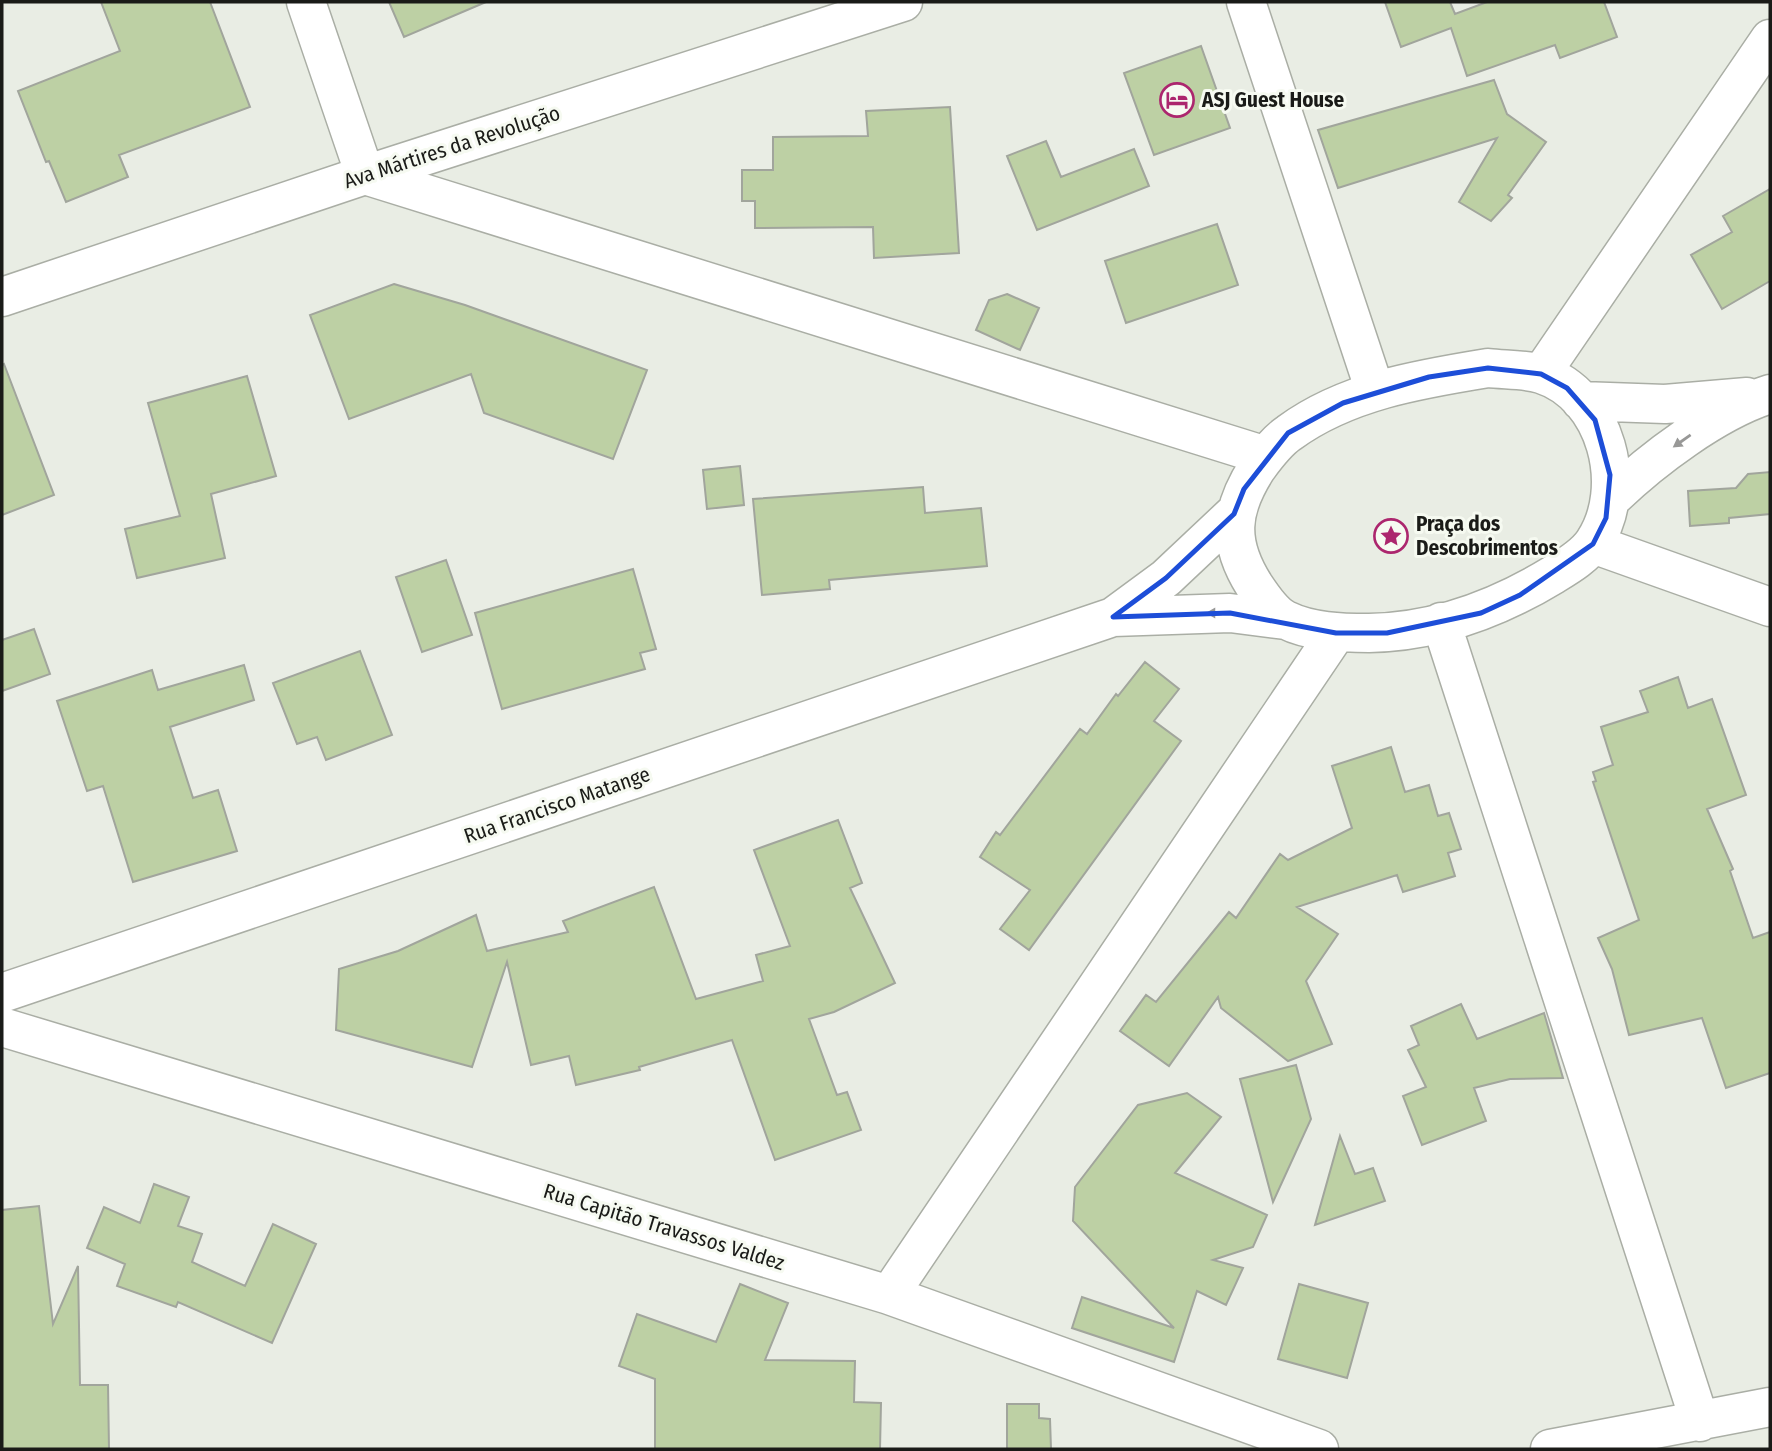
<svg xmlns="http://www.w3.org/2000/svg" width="1772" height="1451" font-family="'Fira Sans Condensed',sans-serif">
  <rect width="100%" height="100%" fill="#e9ede4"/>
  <path fill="#bdd0a4" stroke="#a1a59c" stroke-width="2" d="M 101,2 L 210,2 L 250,107 L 119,155 L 128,177 L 66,202 L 49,161 L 46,162 L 18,91 L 120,51 Z
    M 389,2 L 486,2 L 404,37 Z
    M 1385,2 L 1450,2 L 1455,14 L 1487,2 L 1604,2 L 1617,37 L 1560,58 L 1555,45 L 1467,76 L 1451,28 L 1401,47 Z
    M 1201,46 L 1230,128 L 1154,155 L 1124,73 Z
    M 1494,80 L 1507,114 L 1546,142 L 1508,195 L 1512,198 L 1491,221 L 1459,202 L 1497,138 L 1338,188 L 1318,130 Z
    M 950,107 L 959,253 L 874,258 L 873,227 L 755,228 L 755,201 L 742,201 L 742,170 L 773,170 L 773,137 L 868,136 L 866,111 Z
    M 1046,141 L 1061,177 L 1134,149 L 1149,186 L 1037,230 L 1007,156 Z
    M 1770,189 L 1770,281 L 1722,309 L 1691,255 L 1732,232 L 1723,216 Z
    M 1217,224 L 1238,285 L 1126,323 L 1105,261 Z
    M 394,284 L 465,305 L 647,370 L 613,459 L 484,413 L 471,374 L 349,419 L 310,315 Z
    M 1007,294 L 1039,308 L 1020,350 L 976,330 L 989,300 Z
    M 4,364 L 54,495 L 2,515 L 2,365 Z
    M 247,376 L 276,476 L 211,494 L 225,558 L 137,578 L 125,529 L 180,516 L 148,403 Z
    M 740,466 L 744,505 L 707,509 L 703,470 Z
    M 1770,472 L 1770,514 L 1729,518 L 1729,523 L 1690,526 L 1688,491 L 1736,488 L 1748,474 Z
    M 923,487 L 925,513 L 981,508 L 987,566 L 829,580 L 830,589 L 762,595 L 753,499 Z
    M 446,560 L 472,635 L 422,652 L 396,577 Z
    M 633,569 L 656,649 L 640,653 L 645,669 L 502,709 L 475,613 Z
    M 34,629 L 50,674 L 2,691 L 2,640 Z
    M 360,651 L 392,735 L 326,760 L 317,737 L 297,744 L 273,683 Z
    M 1145,662 L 1179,689 L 1154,721 L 1181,741 L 1029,950 L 1000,929 L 1030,890 L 980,857 L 996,832 L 1000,835 L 1080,729 L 1087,734 L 1116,694 L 1118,696 Z
    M 244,665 L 254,700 L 170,727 L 193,798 L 218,790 L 237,851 L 133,882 L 103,786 L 87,791 L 57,701 L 152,670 L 158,690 Z
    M 1678,677 L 1688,708 L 1712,699 L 1746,795 L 1707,809 L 1733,869 L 1730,871 L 1753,938 L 1770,932 L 1770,1073 L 1726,1088 L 1702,1018 L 1629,1035 L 1612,969 L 1598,938 L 1639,920 L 1593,782 L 1596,781 L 1593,772 L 1613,765 L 1601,727 L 1648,712 L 1640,691 Z
    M 1391,747 L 1405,792 L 1429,785 L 1438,816 L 1449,813 L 1461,849 L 1448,853 L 1455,876 L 1403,892 L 1397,875 L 1297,907 L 1338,934 L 1306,981 L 1332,1044 L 1288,1061 L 1221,1008 L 1218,997 L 1169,1066 L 1120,1031 L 1146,995 L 1156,1002 L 1229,912 L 1236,918 L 1280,854 L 1288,860 L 1352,828 L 1332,766 Z
    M 838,820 L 862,883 L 850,888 L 895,983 L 834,1012 L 809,1019 L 837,1095 L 847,1092 L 861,1130 L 775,1160 L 732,1040 L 639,1067 L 640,1070 L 576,1085 L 569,1056 L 531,1065 L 507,962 L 472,1067 L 336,1030 L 339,969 L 398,951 L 476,915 L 487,951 L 568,932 L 563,921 L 654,887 L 696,999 L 763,981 L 756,955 L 790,946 L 754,850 Z
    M 1461,1004 L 1477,1039 L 1544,1013 L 1563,1078 L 1510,1079 L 1474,1088 L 1486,1121 L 1422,1145 L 1403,1096 L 1426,1087 L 1408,1050 L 1419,1045 L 1411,1026 Z
    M 1296,1065 L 1311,1119 L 1273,1202 L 1240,1079 Z
    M 1187,1093 L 1221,1117 L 1175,1173 L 1267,1215 L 1253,1247 L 1213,1260 L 1243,1268 L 1226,1305 L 1197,1291 L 1174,1362 L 1072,1328 L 1082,1297 L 1174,1328 L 1073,1221 L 1075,1187 L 1138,1105 Z
    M 1340,1136 L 1355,1174 L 1373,1168 L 1385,1201 L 1315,1225 Z
    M 154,1184 L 189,1197 L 178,1226 L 202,1234 L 192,1262 L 245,1286 L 273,1224 L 316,1244 L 272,1343 L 178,1302 L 176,1307 L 117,1286 L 125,1264 L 87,1248 L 104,1207 L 140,1223 Z
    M 39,1206 L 53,1324 L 78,1266 L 80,1385 L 108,1385 L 109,1449 L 2,1449 L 2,1210 Z
    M 740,1284 L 788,1303 L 765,1360 L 855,1361 L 854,1402 L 881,1403 L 880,1449 L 655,1449 L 655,1379 L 619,1366 L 637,1314 L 716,1342 Z
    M 1299,1284 L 1368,1303 L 1347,1378 L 1278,1359 Z
    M 1007,1404 L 1039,1404 L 1039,1418 L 1050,1419 L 1051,1449 L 1007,1449 Z"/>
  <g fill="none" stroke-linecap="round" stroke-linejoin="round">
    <g stroke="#aaaea5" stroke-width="41">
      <path id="minor" d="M 306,2 L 365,175 L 1266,456
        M 1246,2 L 1375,391
        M 1488,368 C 1504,370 1525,369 1541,374 C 1607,395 1630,488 1594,542 C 1585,556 1566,567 1553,575 C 1497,609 1435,632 1369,633 C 1342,633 1310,632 1286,620 C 1273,614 1262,597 1254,585 C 1227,542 1230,510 1257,468 C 1266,456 1276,442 1289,433 C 1346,391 1420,379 1488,368 Z
        M 1541,374 L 1770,39
        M 1581,401 L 1665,404 L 1747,397
        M 1611,499 C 1651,460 1716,411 1770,394
        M 1593,544 L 1770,607
        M 1113,617 L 1166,578 L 1234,514
        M 1441,622 L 1700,1422
        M 2,993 L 1113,617 L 1230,613 L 1285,620
        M 2,1027 L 889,1295 L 1319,1449
        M 889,1295 L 1336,633
        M 1550,1449 L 1770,1407"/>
    </g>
    <g stroke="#aaaea5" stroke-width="41">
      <path id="tertiary" d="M 2,297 L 365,175 L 903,2"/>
    </g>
    <use href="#minor" stroke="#fff" stroke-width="38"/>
    <use href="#tertiary" stroke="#fff" stroke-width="38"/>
  </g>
  <defs><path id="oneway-solid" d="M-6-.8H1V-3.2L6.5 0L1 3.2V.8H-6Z" transform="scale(1.75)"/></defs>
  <g fill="#989897">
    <use href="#oneway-solid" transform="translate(1682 441) rotate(145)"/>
    <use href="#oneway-solid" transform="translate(1217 613) rotate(180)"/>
  </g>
  <path fill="none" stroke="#1d4ed8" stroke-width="5" stroke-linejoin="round" d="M 1488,368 L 1541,374 L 1567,388 L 1595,420 L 1610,475 L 1606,518 L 1593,544 L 1520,595 L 1481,613 L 1387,633 L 1336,633 L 1230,613 L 1113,617 L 1166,578 L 1234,514 L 1244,489 L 1288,433 L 1343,403 L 1429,377 Z"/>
  <defs>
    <g id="hotel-ring" transform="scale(1.75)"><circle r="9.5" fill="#f6faf1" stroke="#ac266e" stroke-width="1.5"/><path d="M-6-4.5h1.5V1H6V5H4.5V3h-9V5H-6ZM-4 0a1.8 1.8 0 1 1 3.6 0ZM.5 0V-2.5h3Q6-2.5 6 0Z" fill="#ac266e"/></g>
    <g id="sight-ring" transform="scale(1.75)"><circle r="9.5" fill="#f6faf1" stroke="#ac266e" stroke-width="1.5"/><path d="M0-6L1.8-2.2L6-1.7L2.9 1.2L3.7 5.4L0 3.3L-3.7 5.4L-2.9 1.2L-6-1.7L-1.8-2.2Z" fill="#ac266e"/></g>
  </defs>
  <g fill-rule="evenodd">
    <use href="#hotel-ring" x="1177" y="100"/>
    <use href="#sight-ring" x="1391" y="536"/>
  </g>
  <g text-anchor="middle" stroke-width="6" stroke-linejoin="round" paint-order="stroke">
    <g font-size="21" font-weight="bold" fill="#1a1b18" stroke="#f6faf1" text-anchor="start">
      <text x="1202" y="107">ASJ Guest House</text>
      <text x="1416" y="531">Praça dos<tspan x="1416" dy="24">Descobrimentos</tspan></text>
    </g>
    <g font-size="21" fill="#1a1b18" stroke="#f6faf1">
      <text transform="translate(452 147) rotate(-18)" y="7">Ava Mártires da Revolução</text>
      <text transform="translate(557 805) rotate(-19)" y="7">Rua Francisco Matange</text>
      <text transform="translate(664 1227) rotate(17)" y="7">Rua Capitão Travassos Valdez</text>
    </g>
  </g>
  <rect width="1772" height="1451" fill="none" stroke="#1a1b18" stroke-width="7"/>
</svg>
